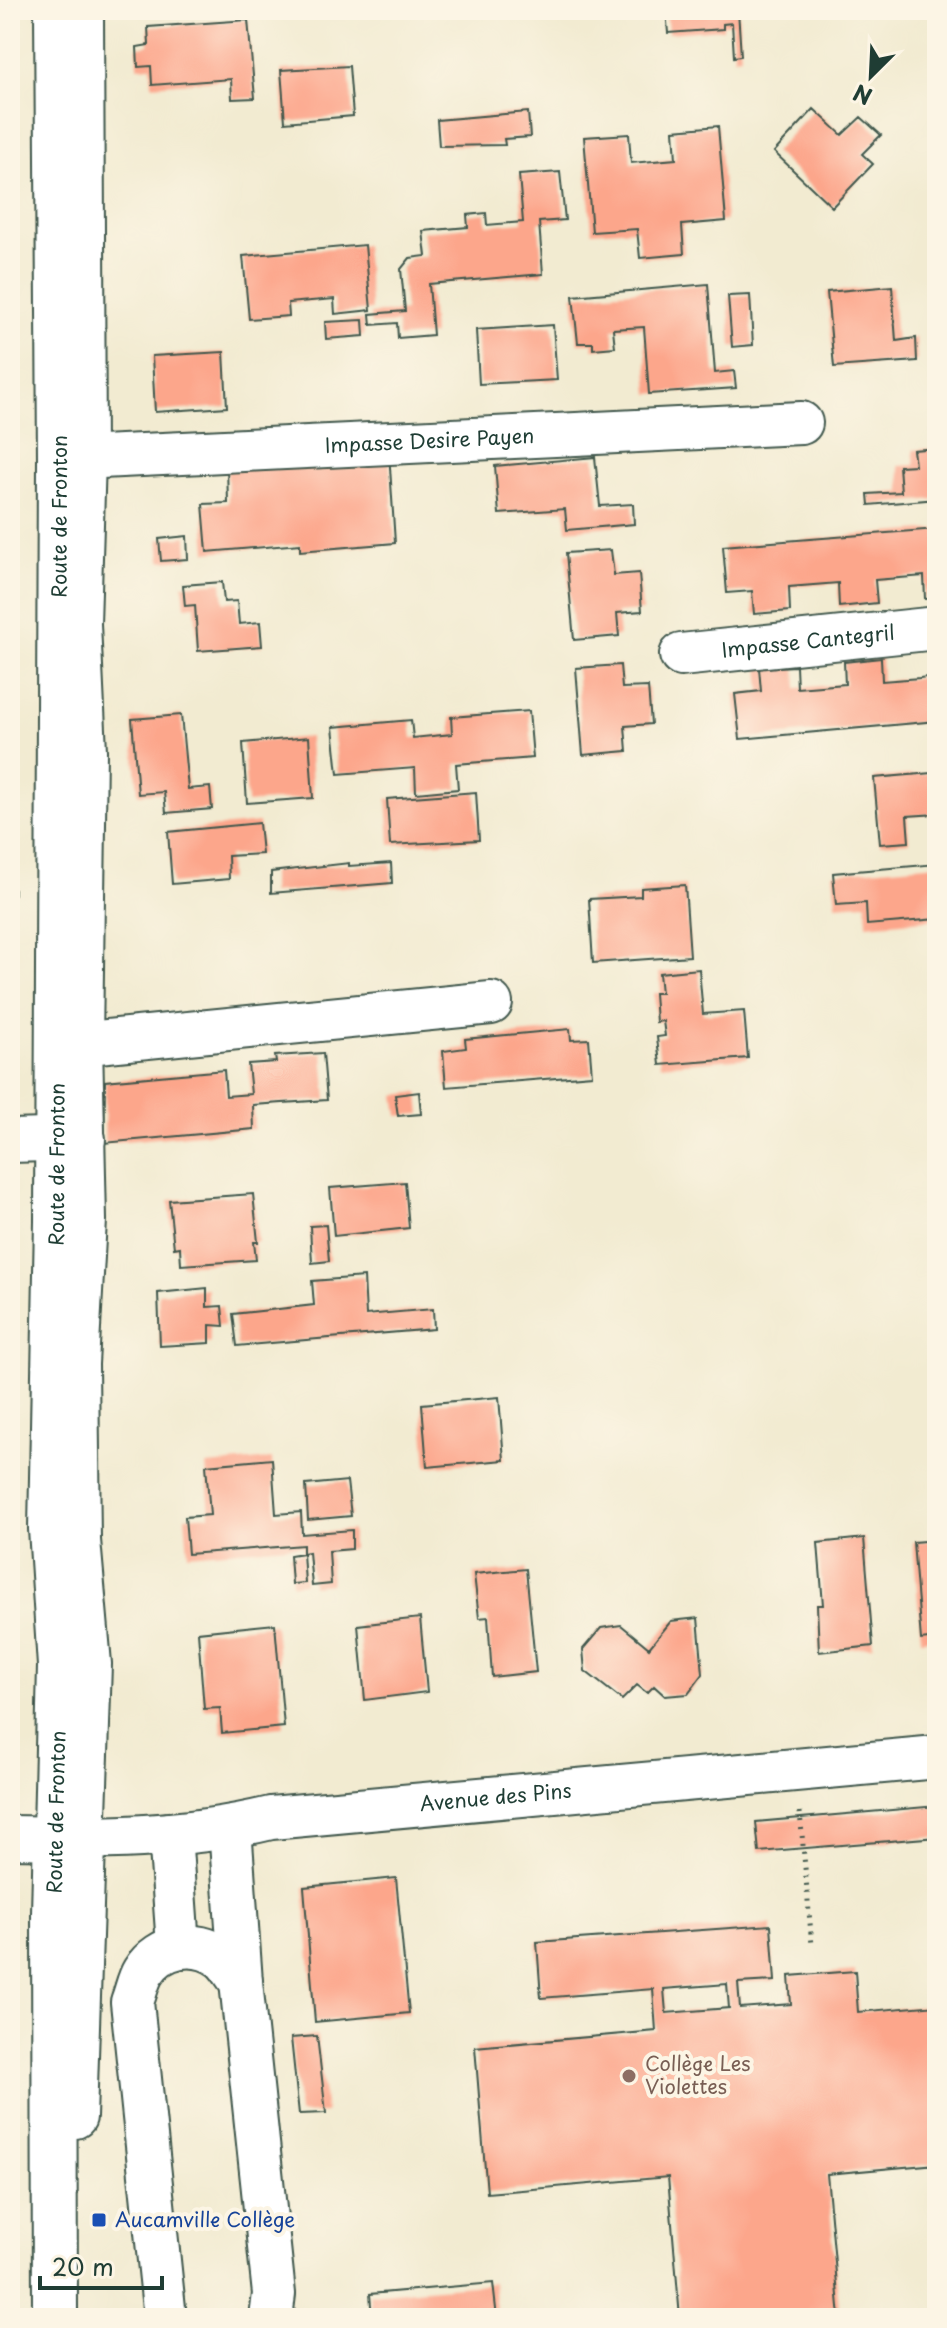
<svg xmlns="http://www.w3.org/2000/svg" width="947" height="2328" font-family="'Playpen Sans',sans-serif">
  <rect width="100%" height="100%" fill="#fcf5e5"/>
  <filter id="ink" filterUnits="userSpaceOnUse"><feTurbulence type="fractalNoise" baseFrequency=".0125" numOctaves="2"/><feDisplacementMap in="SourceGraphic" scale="16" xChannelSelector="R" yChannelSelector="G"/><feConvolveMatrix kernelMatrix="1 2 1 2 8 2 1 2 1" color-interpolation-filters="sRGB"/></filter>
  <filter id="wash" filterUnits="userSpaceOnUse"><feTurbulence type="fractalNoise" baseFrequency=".006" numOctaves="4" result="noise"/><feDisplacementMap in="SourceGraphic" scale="32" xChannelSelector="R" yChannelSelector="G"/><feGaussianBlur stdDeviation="1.8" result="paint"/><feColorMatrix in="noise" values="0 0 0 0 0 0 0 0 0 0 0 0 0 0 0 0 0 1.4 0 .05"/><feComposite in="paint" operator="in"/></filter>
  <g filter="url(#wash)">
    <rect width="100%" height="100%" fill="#f2ebd1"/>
    <g id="blocks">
      <path fill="#fca68b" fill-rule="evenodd" d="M 666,10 L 738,10 L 741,56 L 734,57 L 732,23 L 723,24 L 723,29 L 668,33 Z
        M 248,20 L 255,98 L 232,99 L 231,79 L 152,85 L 151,66 L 138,67 L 137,47 L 149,45 L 148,27 Z
        M 349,66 L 353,116 L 285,122 L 281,70 Z
        M 814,109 L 842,135 L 861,117 L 881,135 L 862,154 L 873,164 L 832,207 L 774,152 Z
        M 528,112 L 530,137 L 504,139 L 505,145 L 439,146 L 437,120 Z
        M 718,126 L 726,221 L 682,225 L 684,254 L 640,258 L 637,229 L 592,232 L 584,137 L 629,134 L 631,163 L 676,159 L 674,130 Z
        M 10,142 L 15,142 L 16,176 L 10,176 Z
        M 560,172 L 565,220 L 539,222 L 543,274 L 429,284 L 433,335 L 398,338 L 397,323 L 371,325 L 370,314 L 405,311 L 401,269 L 410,258 L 426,256 L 423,231 L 468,227 L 467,215 L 486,213 L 487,225 L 523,222 L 519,175 Z
        M 365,245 L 371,310 L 335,314 L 334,299 L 288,303 L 289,316 L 249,319 L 243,256 Z
        M 708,284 L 715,373 L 734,371 L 736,388 L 649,394 L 644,327 L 613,329 L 615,347 L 593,349 L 593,343 L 578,343 L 573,296 Z
        M 892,286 L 896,341 L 916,338 L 917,361 L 834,367 L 827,292 Z
        M 750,295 L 753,345 L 732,347 L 728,296 Z
        M 10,308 L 16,308 L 16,354 L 10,355 Z
        M 363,320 L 364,336 L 326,339 L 325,322 Z
        M 553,325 L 557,380 L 479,384 L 476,330 Z
        M 224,352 L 227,407 L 155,412 L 152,356 Z
        M 10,430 L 15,430 L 15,492 L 10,492 Z
        M 937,448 L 937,499 L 869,505 L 868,494 L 901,492 L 899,466 L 915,465 L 913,450 Z
        M 389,452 L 395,543 L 300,551 L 300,544 L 207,552 L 203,504 L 228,503 L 227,465 Z
        M 595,457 L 600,506 L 633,504 L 634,524 L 567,530 L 565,509 L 499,514 L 495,466 Z
        M 937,529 L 937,598 L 925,599 L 924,576 L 875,580 L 877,603 L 839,607 L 838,583 L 789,587 L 790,611 L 754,614 L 752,591 L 727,593 L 723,546 Z
        M 187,536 L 188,559 L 161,561 L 159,539 Z
        M 611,550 L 614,575 L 639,573 L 642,611 L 617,613 L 619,636 L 574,640 L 566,553 Z
        M 222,582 L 224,602 L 237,601 L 239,624 L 260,622 L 262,646 L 198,651 L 195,605 L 185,606 L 183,585 Z
        M 931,653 L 937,653 L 937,721 L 740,739 L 735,694 L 761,691 L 759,668 L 796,666 L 797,688 L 845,684 L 844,662 L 881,658 L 882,681 L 920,678 L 933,676 Z
        M 10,656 L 15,656 L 14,710 L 10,710 Z
        M 620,665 L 622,688 L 648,687 L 651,724 L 625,726 L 627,751 L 583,755 L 576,668 Z
        M 529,711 L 533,758 L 456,764 L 458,789 L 416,793 L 415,768 L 338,774 L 333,727 L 411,720 L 413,738 L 452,734 L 451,717 Z
        M 181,715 L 188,789 L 210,787 L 212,809 L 166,813 L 164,792 L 138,794 L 132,719 Z
        M 309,737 L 313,798 L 247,803 L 243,743 Z
        M 10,740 L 14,740 L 14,775 L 10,775 Z
        M 937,749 L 937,814 L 907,816 L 909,842 L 880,844 L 874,778 L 932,773 L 931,750 Z
        M 476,792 L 479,840 L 390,845 L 387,799 Z
        M 259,823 L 262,854 L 228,856 L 229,879 L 172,884 L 168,832 Z
        M 349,863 L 349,866 L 391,863 L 392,883 L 271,893 L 271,872 Z
        M 937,864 L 937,919 L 867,925 L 866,903 L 836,905 L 833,873 Z
        M 685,885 L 690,956 L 593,963 L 589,899 L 641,896 L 641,888 Z
        M 10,890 L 14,890 L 13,936 L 10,936 Z
        M 699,969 L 703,1014 L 744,1011 L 748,1058 L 660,1065 L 657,1037 L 665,1036 L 663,1021 L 656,1022 L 654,993 L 661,993 L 659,973 Z
        M 570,1029 L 571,1040 L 589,1039 L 592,1075 L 446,1087 L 443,1051 L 466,1048 L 465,1039 Z
        M 323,1053 L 327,1100 L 253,1105 L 254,1129 L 104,1143 L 105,1081 L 224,1070 L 226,1096 L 251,1094 L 248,1064 L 276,1062 L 275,1056 Z
        M 419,1092 L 421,1114 L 398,1116 L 395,1095 Z
        M 405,1182 L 409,1228 L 334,1236 L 330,1188 Z
        M 253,1194 L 258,1242 L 254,1242 L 256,1260 L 181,1265 L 180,1247 L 174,1248 L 169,1200 Z
        M 326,1225 L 329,1261 L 312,1263 L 310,1226 Z
        M 364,1277 L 366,1315 L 433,1309 L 434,1329 L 237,1346 L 233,1314 L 314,1305 L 312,1281 Z
        M 207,1288 L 207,1307 L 222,1306 L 224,1326 L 210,1325 L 210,1343 L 160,1346 L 158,1293 Z
        M 499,1397 L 504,1460 L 427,1467 L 422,1404 Z
        M 272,1459 L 276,1514 L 301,1512 L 302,1534 L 352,1530 L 352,1549 L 329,1551 L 331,1584 L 312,1586 L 309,1552 L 303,1553 L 303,1545 L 188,1554 L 185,1517 L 210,1515 L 206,1465 Z
        M 347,1481 L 351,1516 L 308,1520 L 306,1485 Z
        M 864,1538 L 873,1646 L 819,1652 L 817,1605 L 823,1605 L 818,1543 Z
        M 937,1540 L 937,1638 L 921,1640 L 913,1542 Z
        M 303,1553 L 305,1583 L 292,1584 L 290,1555 Z
        M 526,1569 L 536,1672 L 492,1677 L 488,1617 L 479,1618 L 474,1574 Z
        M 420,1618 L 427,1692 L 365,1700 L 358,1625 Z
        M 698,1618 L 703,1674 L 688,1694 L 665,1696 L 654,1686 L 647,1693 L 637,1685 L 622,1700 L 585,1671 L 583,1649 L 601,1628 L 621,1625 L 649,1648 L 671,1621 Z
        M 275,1624 L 284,1727 L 222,1733 L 220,1708 L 204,1709 L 198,1632 Z
        M 937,1806 L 937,1837 L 759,1852 L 756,1822 Z
        M 396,1878 L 409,2013 L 315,2022 L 304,1887 Z
        M 771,1925 L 775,1981 L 738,1983 L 740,2008 L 791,2004 L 789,1976 L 855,1971 L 858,2012 L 937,2005 L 937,2164 L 827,2174 L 840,2318 L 680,2318 L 668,2177 L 487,2193 L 475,2047 L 656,2031 L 653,1989 L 541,1998 L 537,1942 ZM 727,1984 L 729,2008 L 666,2013 L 664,1989 Z
        M 317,2036 L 326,2113 L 299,2114 L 291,2038 Z
        M 493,2283 L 497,2318 L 372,2318 L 370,2294 Z"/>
    </g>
  </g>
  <g filter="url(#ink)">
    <use href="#blocks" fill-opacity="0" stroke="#3f574c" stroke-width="2"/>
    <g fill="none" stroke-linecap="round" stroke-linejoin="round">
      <g stroke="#3f574c" stroke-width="46">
        <g id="minor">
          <path id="s1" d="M 60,459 L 801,423"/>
          <path id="s2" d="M 681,655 L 937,628"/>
          <path d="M 57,1046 L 491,1003"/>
          <path d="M 10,1141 L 84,1139"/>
          <path d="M 230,1828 L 241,1982"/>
          <path d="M 170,1834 L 178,1946"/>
          <path id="s3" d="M 10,1837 C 98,1839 185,1839 271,1818 L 937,1757"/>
          <path d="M 75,2117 L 90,1664 L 79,1540 L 77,1364 L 85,1220 L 81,1043 L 85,751 L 79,624 L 84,458 L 82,10"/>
          <path d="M 165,2318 L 132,2002 C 136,1992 138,1980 143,1972 C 160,1944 196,1939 221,1957 C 229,1963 235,1974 241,1982 L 274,2294 L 271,2318"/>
        </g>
      </g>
      <g stroke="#3f574c" stroke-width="48">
        <g id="major">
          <path id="s4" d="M 55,2318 L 54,1913 L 60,1666 L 51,1529 L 57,1221 L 60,459 L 57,10"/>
        </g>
      </g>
      <path stroke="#3f574c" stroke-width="5" stroke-dasharray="2 6" stroke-linecap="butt" d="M 10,1704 L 14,1685
        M 800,1812 L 812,1945"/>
      <use href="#minor" stroke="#fff" stroke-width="42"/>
      <use href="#major" stroke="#fff" stroke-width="44"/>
    </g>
  </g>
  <circle fill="#8d6e63" stroke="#fcf5e5" stroke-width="3" cx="629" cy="2076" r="8"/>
  <rect fill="#1a4fb4" stroke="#fcf5e5" stroke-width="3" x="91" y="2212" width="16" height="16" rx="4"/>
  <g text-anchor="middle" stroke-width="8" stroke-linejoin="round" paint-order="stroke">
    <g font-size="20" fill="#1f3d34" stroke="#fcf5e5">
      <text dy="7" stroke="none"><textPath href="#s1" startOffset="370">Impasse Desire Payen</textPath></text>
      <text dy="7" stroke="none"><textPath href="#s4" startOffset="1802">Route de Fronton</textPath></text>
      <text dy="7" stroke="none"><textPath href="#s2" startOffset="128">Impasse Cantegril</textPath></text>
      <text dy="7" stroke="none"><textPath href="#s4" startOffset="1154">Route de Fronton</textPath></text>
      <text dy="7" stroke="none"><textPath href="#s3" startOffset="488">Avenue des Pins</textPath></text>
      <text dy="7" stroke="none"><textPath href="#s4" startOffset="506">Route de Fronton</textPath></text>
    </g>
    <g font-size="20" fill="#785e54" stroke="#fcf5e5" text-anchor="start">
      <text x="645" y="2071">Collège Les<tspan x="645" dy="23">Violettes</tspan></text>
    </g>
    <g font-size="20" fill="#164399" stroke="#fcf5e5" text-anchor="start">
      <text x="115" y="2227">Aucamville Collège</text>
    </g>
  </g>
  <rect width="947" height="2328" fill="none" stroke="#fcf5e5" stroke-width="40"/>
  <g transform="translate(871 76) rotate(204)" stroke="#fcf5e5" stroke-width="6" paint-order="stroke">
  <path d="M0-6L14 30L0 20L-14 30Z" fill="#1f3d34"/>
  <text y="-12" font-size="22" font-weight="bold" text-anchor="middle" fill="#1f3d34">N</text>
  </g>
  <path d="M40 2276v12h122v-12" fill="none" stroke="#1f3d34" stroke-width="4"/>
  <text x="52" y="2276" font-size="24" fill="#1f3d34" stroke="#fcf5e5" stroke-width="6" paint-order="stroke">20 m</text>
</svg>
